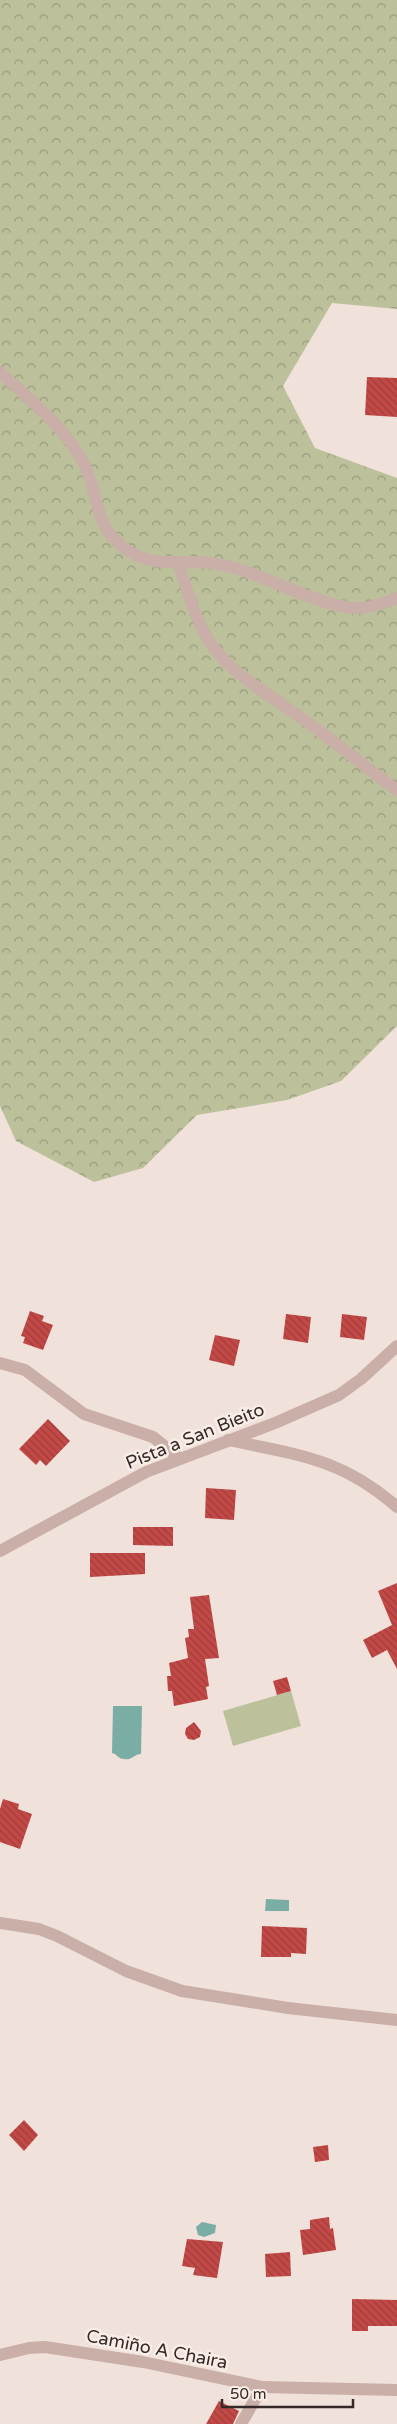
<svg xmlns="http://www.w3.org/2000/svg" width="397" height="2424" font-family="'Varela Round',sans-serif">
  <defs>
    <pattern id="forest-crowns" width="20" height="18" patternUnits="userSpaceOnUse" patternTransform="scale(1.25)"><rect width="20" height="18" fill="#bcc09b"/><path d="M2 6a3 3 0 1 1 6 0M12 15a3 3 0 1 1 6 0" fill="none" stroke="#9a9c7e"/></pattern>
    <pattern id="building-back-hatch" width="6" height="6" patternUnits="userSpaceOnUse" patternTransform="scale(1.25)"><rect width="6" height="6" fill="#c34947"/><path d="M-1 5l2 2M0 0l6 6M5-1l2 2" fill="none" stroke="#9f3d3b"/></pattern>
  </defs>
  <rect width="100%" height="100%" fill="#f1e1db"/>
  <path fill="url(#forest-crowns)" d="M 0,0 L 397,0 L 397,309 L 332,303 L 283,386 L 315,448 L 397,478 L 397,1026 L 341,1081 L 287,1100 L 197,1115 L 143,1168 L 94,1182 L 16,1141 L 0,1106 Z"/>
  <path fill="#bcc09b" d="M 291,1691 L 301,1726 L 233,1746 L 223,1711 Z"/>
  <path fill="#7aada4" d="M 113,1706 L 142,1706 L 141,1754 C 134,1754 131,1761 124,1759 C 118,1759 117,1754 112,1753 Z
    M 266,1899 L 289,1900 L 289,1911 L 265,1911 Z
    M 202,2222 L 216,2225 L 215,2233 L 204,2237 L 198,2235 L 196,2227 Z"/>
  <path fill="url(#building-back-hatch)" d="M 367,377 L 397,378 L 397,417 L 365,415 Z
    M 30,1311 L 44,1316 L 42,1321 L 53,1325 L 43,1350 L 23,1343 L 25,1337 L 21,1336 Z
    M 286,1314 L 311,1317 L 308,1343 L 283,1339 Z
    M 342,1314 L 367,1317 L 364,1340 L 340,1337 Z
    M 215,1335 L 240,1340 L 234,1366 L 209,1360 Z
    M 48,1419 L 70,1441 L 46,1466 L 40,1460 L 36,1465 L 19,1449 Z
    M 206,1488 L 236,1490 L 234,1520 L 205,1518 Z
    M 133,1527 L 173,1527 L 173,1546 L 133,1545 Z
    M 90,1553 L 145,1553 L 145,1574 L 90,1577 Z
    M 397,1583 L 397,1669 L 387,1650 L 372,1658 L 363,1640 L 392,1625 L 378,1591 Z
    M 209,1595 L 219,1658 L 205,1659 L 209,1686 L 206,1687 L 208,1699 L 174,1706 L 172,1691 L 168,1691 L 167,1676 L 171,1676 L 169,1663 L 188,1658 L 185,1638 L 189,1637 L 188,1629 L 194,1629 L 190,1597 Z
    M 287,1677 L 291,1691 L 277,1695 L 273,1681 Z
    M 194,1722 L 201,1731 L 200,1737 L 194,1740 L 188,1739 L 185,1734 L 186,1728 Z
    M 3,1799 L 19,1804 L 18,1809 L 32,1814 L 20,1849 L 0,1842 L 0,1809 Z
    M 262,1926 L 307,1928 L 306,1954 L 291,1953 L 291,1957 L 261,1957 Z
    M 24,2120 L 38,2135 L 24,2151 L 9,2135 Z
    M 328,2145 L 329,2160 L 315,2162 L 313,2147 Z
    M 329,2217 L 330,2229 L 333,2228 L 336,2250 L 303,2255 L 300,2230 L 310,2229 L 310,2220 Z
    M 187,2239 L 223,2242 L 217,2278 L 193,2275 L 195,2268 L 182,2266 Z
    M 290,2252 L 291,2276 L 266,2277 L 265,2254 Z
    M 352,2299 L 397,2300 L 397,2326 L 368,2326 L 368,2331 L 352,2331 Z
    M 219,2401 L 239,2411 L 233,2424 L 206,2424 Z"/>
  <g fill="none" stroke-linecap="round" stroke-linejoin="round">
    <path stroke="#c9afa7" stroke-width="12" d="M 0,372 C 30,400 65,427 84,464 C 96,487 96,522 116,541 C 150,574 183,556 223,565 C 265,574 313,604 353,608 C 368,609 383,603 397,598
      M 178,563 C 188,591 196,624 214,648 C 233,674 264,691 290,710 C 327,735 361,764 397,790
      M 0,1363 L 25,1370 L 84,1414 L 153,1437 L 179,1458
      M 228,1440 C 298,1455 341,1458 397,1507
      M 0,1551 L 146,1472 L 275,1423 L 339,1395 L 361,1379 L 397,1346
      M 0,1923 L 39,1929 L 57,1936 L 126,1971 L 182,1991 L 288,2008 L 397,2020
      M 0,2355 L 29,2348 L 45,2347 L 143,2362 L 262,2387 L 397,2390
      M 241,2424 L 262,2387"/>
  </g>
  <g text-anchor="middle" stroke-width="5" stroke-linejoin="round" paint-order="stroke">
    <g font-size="18" fill="#352927" stroke="#f9ede7">
      <text transform="translate(195 1436) rotate(-22)" y="6">Pista a San Bieito</text>
      <text transform="translate(157 2349) rotate(11)" y="6">Camiño A Chaira</text>
    </g>
  </g>
  <path d="M222 2399v8h131v-8" fill="none" stroke="#352927" stroke-width="2.5"/>
  <text x="230" y="2399" font-size="15" fill="#352927" stroke="#f9ede7" stroke-width="4" paint-order="stroke">50 m</text>
</svg>
